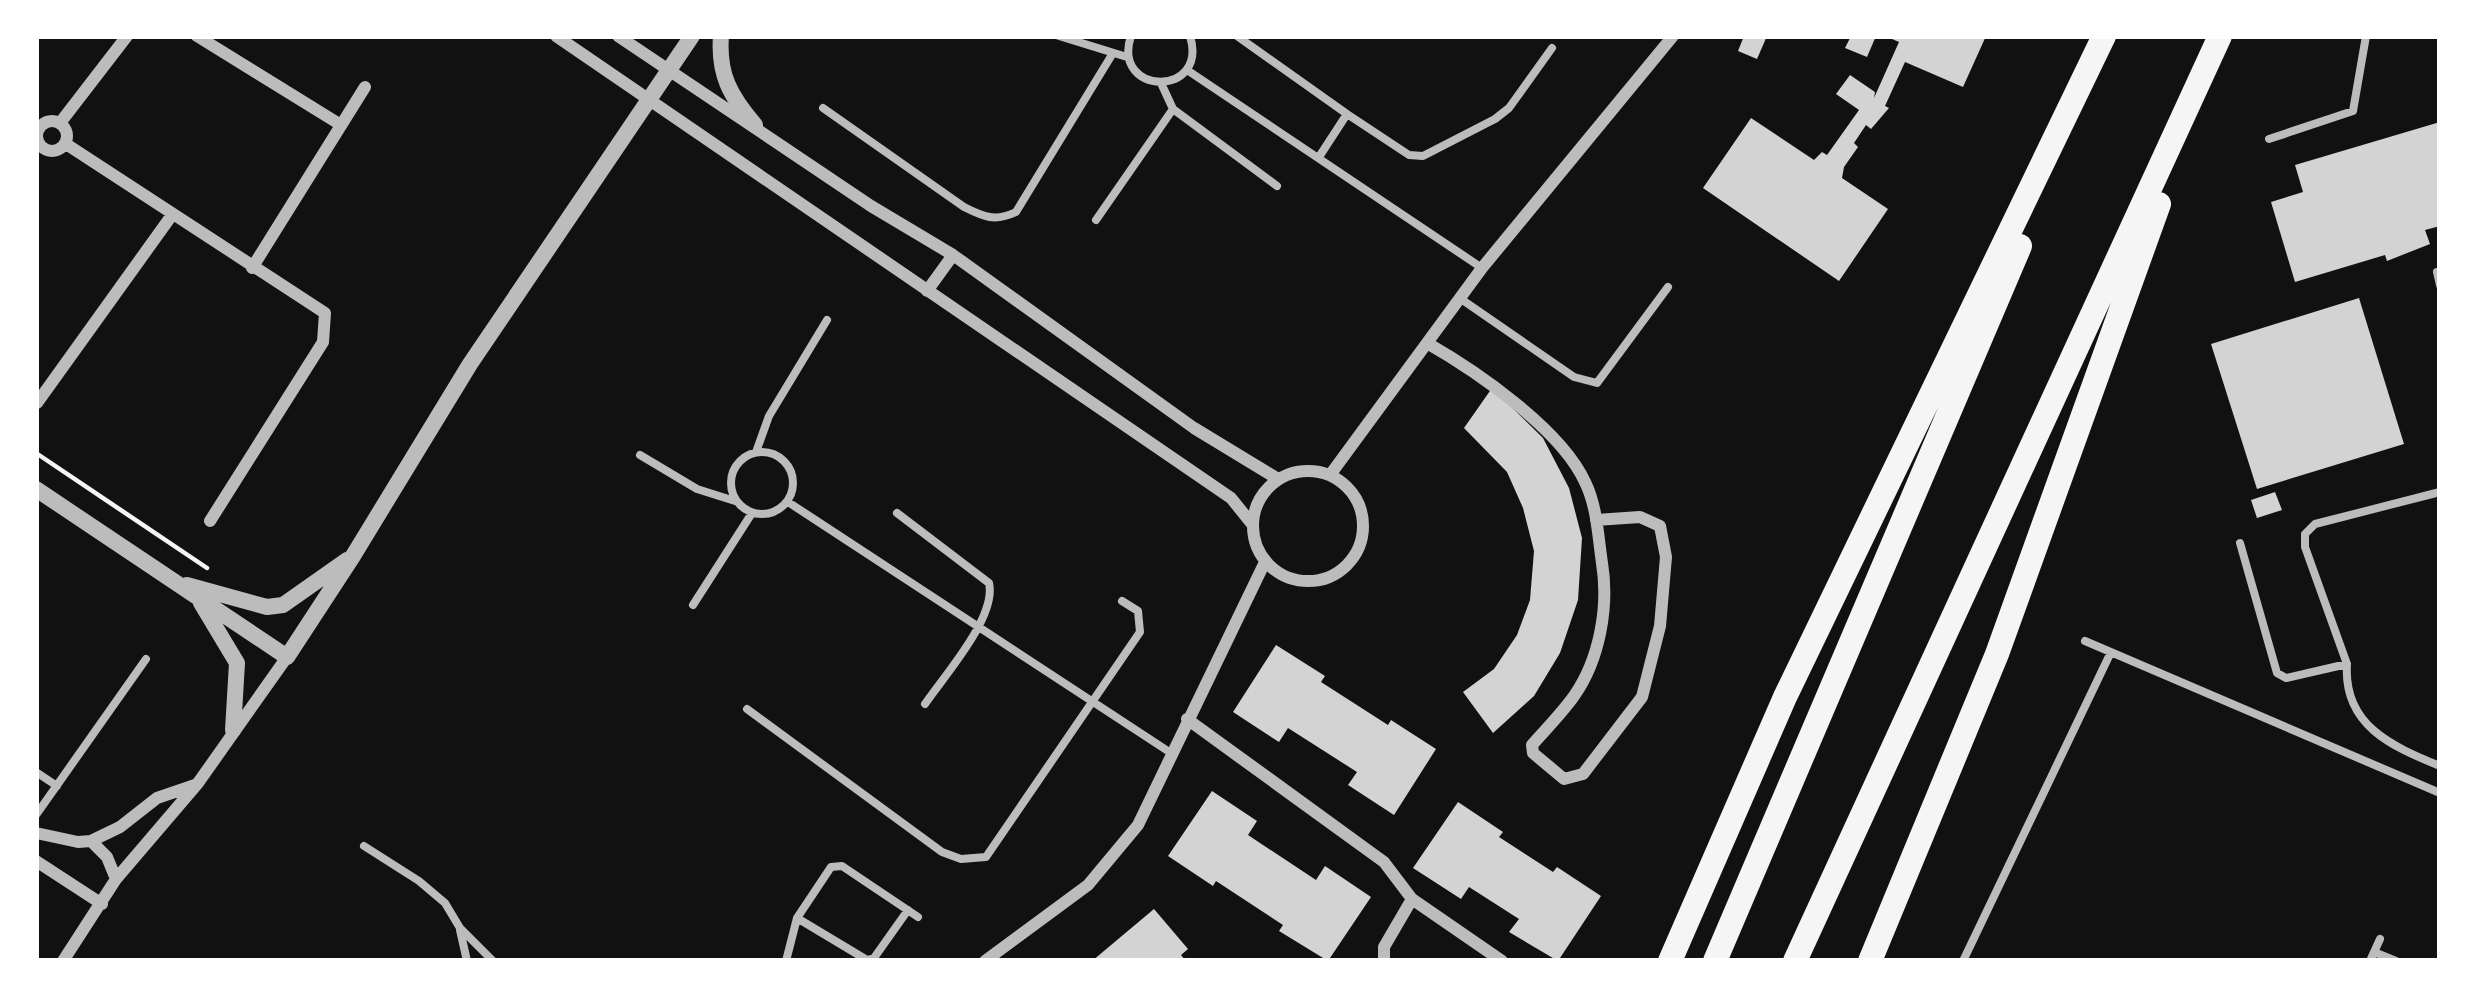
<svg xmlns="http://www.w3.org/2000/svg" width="2476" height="997" font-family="Helvetica,sans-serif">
  <rect width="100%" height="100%" fill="#111"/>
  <path fill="#d3d3d3" d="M 1744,36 L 1767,36 L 1757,59 L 1738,51 Z
    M 1851,36 L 1876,36 L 1867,57 L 1845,48 Z
    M 1885,36 L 1986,36 L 1963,87 L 1905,62 L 1885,106 L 1889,108 L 1871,129 L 1866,125 L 1854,143 L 1858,147 L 1844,167 L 1842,178 L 1888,209 L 1839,281 L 1703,188 L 1751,118 L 1814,160 L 1822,152 L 1827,155 L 1859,110 L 1836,94 L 1850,75 L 1875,92 L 1874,98 L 1899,42 Z
    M 2440,122 L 2440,226 L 2425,230 L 2430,244 L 2387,261 L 2385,255 L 2295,282 L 2271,202 L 2303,192 L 2295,165 Z
    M 2359,298 L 2404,444 L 2257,489 L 2211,344 Z
    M 1492,388 L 1543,438 L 1569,488 L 1582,538 L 1578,600 L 1560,653 L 1534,696 L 1493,733 L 1463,692 L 1494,669 L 1517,635 L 1530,600 L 1534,551 L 1523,508 L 1507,472 L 1464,428 Z
    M 2275,492 L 2282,510 L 2257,518 L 2251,500 Z
    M 1276,645 L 1325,676 L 1321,682 L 1388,725 L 1391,720 L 1436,749 L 1394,815 L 1348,785 L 1357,772 L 1288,728 L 1279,742 L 1233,712 Z
    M 1212,791 L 1257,821 L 1248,835 L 1316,880 L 1325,866 L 1371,897 L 1328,961 L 1279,931 L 1283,925 L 1216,881 L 1213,886 L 1168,856 Z
    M 1458,802 L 1503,832 L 1499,837 L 1553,872 L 1557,867 L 1601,896 L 1558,961 L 1509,932 L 1519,919 L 1469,887 L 1461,899 L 1413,868 Z
    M 1154,909 L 1188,949 L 1181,955 L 1186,961 L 1092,961 Z"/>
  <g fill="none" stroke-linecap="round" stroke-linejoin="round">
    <path stroke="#f5f5f5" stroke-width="4.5" d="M 36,453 L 207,568"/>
    <path stroke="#bcbcbc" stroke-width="8" d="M 1059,36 L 1127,57
      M 1131,36 C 1111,96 1209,98 1190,36
      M 1237,36 L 1347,114 L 1319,157
      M 1187,70 L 1482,268
      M 1161,83 L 1173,109 L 1277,186
      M 823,108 L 964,207 C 984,217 995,222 1016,212 L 1113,53
      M 1347,114 L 1409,155 L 1423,156 L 1495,119 L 1509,108 L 1552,48
      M 2269,139 L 2353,111 L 2366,36
      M 1096,220 L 1173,109
      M 2437,272 L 2440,285
      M 1461,299 L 1574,377 L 1597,383 L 1668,287
      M731 483a31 31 0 1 1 62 0a31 31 0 1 1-62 0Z
      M 756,452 L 769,416 L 827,320
      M 640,455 L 697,489 L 735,501
      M 788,502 L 1171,753
      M 897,513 L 989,583 C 997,617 944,676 925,704
      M 2240,543 L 2277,673 L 2286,678 L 2347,664 L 2305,547 L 2305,534 L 2315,524 L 2440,492
      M 693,605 L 752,513
      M 2085,641 L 2440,793
      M 2347,664 C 2343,725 2391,746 2440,766
      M 747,709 L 942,852 L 961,859 L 986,857 L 1140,632 L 1138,611 L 1122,601
      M 36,772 L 57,786
      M 36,815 L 146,659
      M 364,846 L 419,881 L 445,903 L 460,928 L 493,961
      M 797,918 L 867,960 L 874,958 L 908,910
      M 460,930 L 467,961
      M 2374,952 L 2396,961
      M 786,961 L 797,918 L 831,867 L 842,866 L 918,917
      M 1963,961 L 2111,652
      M 2370,961 L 2380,939"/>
    <path stroke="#bcbcbc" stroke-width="12" d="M 197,36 L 341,125
      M 556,36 L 1231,498 L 1252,524
      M 618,36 L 871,206 L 953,255 L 1194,428 L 1278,479
      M37 136a15 15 0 1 1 30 0a15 15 0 1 1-30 0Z
      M 60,123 L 127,36
      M 66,144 L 325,313 L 323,342 L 210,521
      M 252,268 L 365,87
      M 927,291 L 953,255
      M 1427,343 C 1476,371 1561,429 1585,482 C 1597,506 1598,536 1602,563 C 1609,606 1600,659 1574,696 C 1562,713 1546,729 1532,745 L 1533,753 L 1564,779 L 1583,774 L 1642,697 L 1660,626 L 1666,557 L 1660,526 L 1640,517 L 1596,520
      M 37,403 L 172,215
      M1253 526a55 55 0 1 1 110 0a55 55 0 1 1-110 0Z
      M 1330,475 L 1482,268 L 1673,36
      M 1187,719 L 1384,862 L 1412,899 L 1502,961
      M 36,833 L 78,842 L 91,841 L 107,857 L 116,879
      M 91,841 L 120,827 L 157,798 L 195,785
      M 36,861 L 102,904
      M 63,961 L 116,879 L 198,783 L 287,657
      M 985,961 L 1088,885 L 1138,825 L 1265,562
      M 1384,961 L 1384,947 L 1412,899"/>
    <path stroke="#bcbcbc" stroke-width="16" d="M 721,36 C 718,74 730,96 755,125
      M 36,489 L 287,657 L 353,556 L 470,364 L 692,36
      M 187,585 L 267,607 L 283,605 L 347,560
      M 201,603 L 237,663 L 233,730"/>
    <path stroke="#f5f5f5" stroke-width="24" d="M 1670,961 L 1785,697 L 2104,36
      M 1715,961 L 2020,246
      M 1795,961 L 2220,36
      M 1870,961 L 1997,654 L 2159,204"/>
  </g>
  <rect width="2476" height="997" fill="none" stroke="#ffffff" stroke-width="78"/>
</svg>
